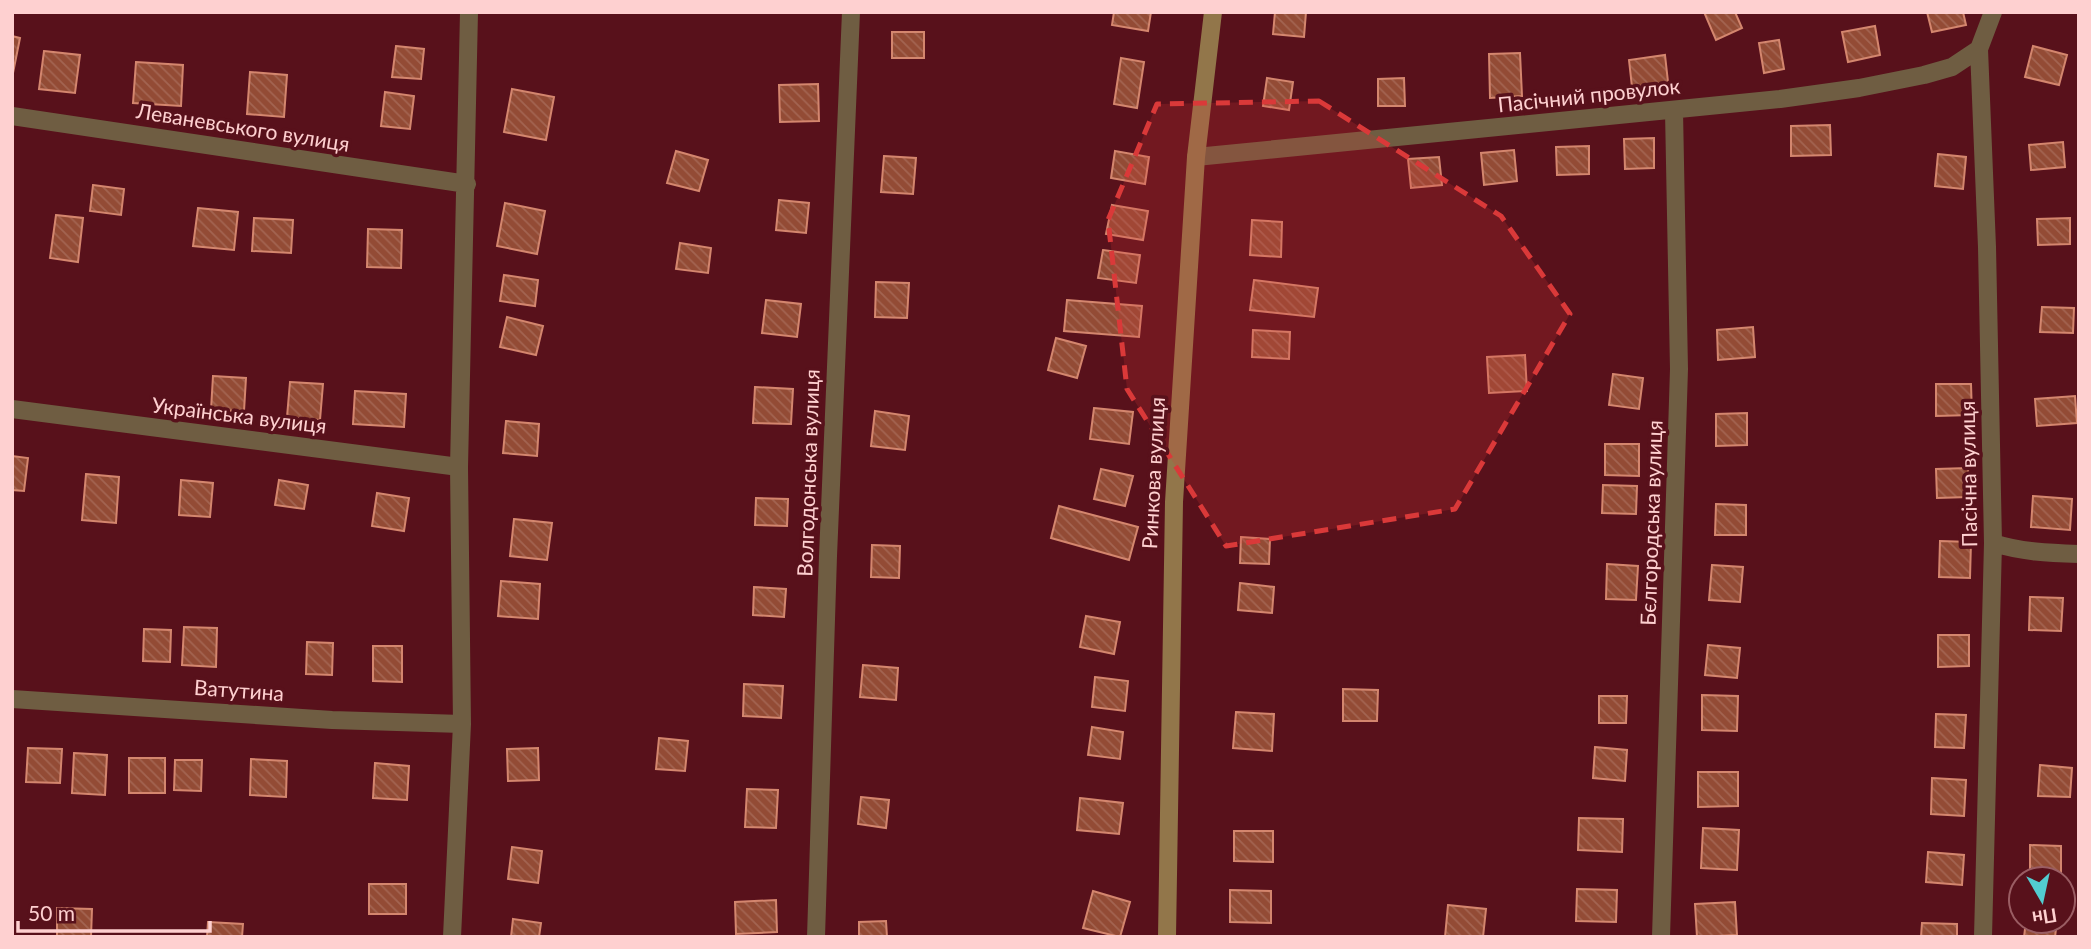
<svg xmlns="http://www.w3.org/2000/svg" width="2091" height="949" font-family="Lato,sans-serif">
  <defs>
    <pattern id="building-back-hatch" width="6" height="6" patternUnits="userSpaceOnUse" patternTransform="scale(1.75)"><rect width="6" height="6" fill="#934b35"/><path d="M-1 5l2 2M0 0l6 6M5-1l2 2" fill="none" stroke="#a36451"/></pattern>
  </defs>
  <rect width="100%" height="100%" fill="#58111b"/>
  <path fill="url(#building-back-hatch)" stroke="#d4866e" stroke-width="2" d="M 1114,12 L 1151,12 L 1148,31 L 1112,25 Z
    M 1275,12 L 1306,12 L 1304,37 L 1273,34 Z
    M 1704,12 L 1735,12 L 1742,28 L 1716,40 Z
    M 1927,12 L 1963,12 L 1966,25 L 1932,32 Z
    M 1875,26 L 1880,55 L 1848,62 L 1842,32 Z
    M 892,32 L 924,32 L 924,58 L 892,58 Z
    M 12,36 L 20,38 L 12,78 Z
    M 1779,40 L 1784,69 L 1764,73 L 1759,43 Z
    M 396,46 L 424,49 L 421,79 L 392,77 Z
    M 2033,46 L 2067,55 L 2059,85 L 2025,77 Z
    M 44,51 L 80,55 L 75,93 L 39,89 Z
    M 1520,53 L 1522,96 L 1490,98 L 1489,54 Z
    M 1665,55 L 1668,82 L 1632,87 L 1629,60 Z
    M 1121,58 L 1144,62 L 1137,108 L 1114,104 Z
    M 136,62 L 183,65 L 181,106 L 133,103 Z
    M 250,72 L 287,75 L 284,117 L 247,114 Z
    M 1267,78 L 1293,82 L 1289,110 L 1263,106 Z
    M 1404,78 L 1405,106 L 1378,106 L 1378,79 Z
    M 818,84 L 819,121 L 780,122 L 779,85 Z
    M 512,89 L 554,97 L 546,140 L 504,132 Z
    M 385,92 L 414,96 L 410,129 L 381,126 Z
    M 1830,125 L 1831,155 L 1791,156 L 1791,126 Z
    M 1654,138 L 1654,168 L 1625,169 L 1624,139 Z
    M 2063,142 L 2065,167 L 2031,170 L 2029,145 Z
    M 1589,146 L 1589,174 L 1557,175 L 1556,147 Z
    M 1514,150 L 1517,181 L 1484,185 L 1481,153 Z
    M 676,151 L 708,160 L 699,191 L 667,183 Z
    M 1115,151 L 1149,157 L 1145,184 L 1111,178 Z
    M 1938,154 L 1966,157 L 1963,189 L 1935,186 Z
    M 884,156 L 916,158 L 913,194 L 881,192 Z
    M 1439,157 L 1442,185 L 1411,188 L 1408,159 Z
    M 93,185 L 124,189 L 121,215 L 90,211 Z
    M 779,200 L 809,203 L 806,233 L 776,230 Z
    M 505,203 L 545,211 L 537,254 L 497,246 Z
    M 1112,205 L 1148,211 L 1143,240 L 1106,234 Z
    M 198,208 L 238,212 L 234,250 L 193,246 Z
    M 56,215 L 83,218 L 78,262 L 50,258 Z
    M 254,218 L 293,220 L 291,253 L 252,251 Z
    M 2070,218 L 2070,244 L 2038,245 L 2037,219 Z
    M 1252,220 L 1282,222 L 1281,257 L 1250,255 Z
    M 368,229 L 402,230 L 401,268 L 367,267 Z
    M 680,243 L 711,248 L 708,273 L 676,269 Z
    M 1103,250 L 1140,255 L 1136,283 L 1098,278 Z
    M 504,275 L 538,280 L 535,306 L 500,301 Z
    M 1254,280 L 1318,288 L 1314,317 L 1250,310 Z
    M 876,282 L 909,283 L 907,318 L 875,317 Z
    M 766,300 L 801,304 L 797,337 L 762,333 Z
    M 1067,300 L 1142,306 L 1139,337 L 1064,331 Z
    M 2042,307 L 2074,308 L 2073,333 L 2040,332 Z
    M 507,317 L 543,326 L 536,355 L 500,347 Z
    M 1753,327 L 1755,357 L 1718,360 L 1717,330 Z
    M 1253,330 L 1290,332 L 1289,359 L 1252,357 Z
    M 1056,338 L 1086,346 L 1077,378 L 1048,370 Z
    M 1525,355 L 1527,391 L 1489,393 L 1487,357 Z
    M 1613,374 L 1643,378 L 1639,409 L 1609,405 Z
    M 213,376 L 246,378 L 244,411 L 211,410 Z
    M 290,382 L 323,384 L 320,420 L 287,417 Z
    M 1936,384 L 1971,384 L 1972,415 L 1936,416 Z
    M 755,387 L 793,389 L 791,424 L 753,423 Z
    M 355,391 L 406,394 L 404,427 L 353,424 Z
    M 2075,396 L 2077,423 L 2037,426 L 2035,399 Z
    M 1094,408 L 1133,412 L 1129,444 L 1090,439 Z
    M 875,411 L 909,416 L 905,450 L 871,446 Z
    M 1747,413 L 1747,445 L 1716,446 L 1716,414 Z
    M 506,421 L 539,424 L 537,456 L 503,453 Z
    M 1605,444 L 1639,444 L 1639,476 L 1605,475 Z
    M 12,456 L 28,458 L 24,491 L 12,490 Z
    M 1968,468 L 1969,497 L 1937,498 L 1936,469 Z
    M 1101,469 L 1133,476 L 1125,506 L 1094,499 Z
    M 86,474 L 119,477 L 116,523 L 82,520 Z
    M 181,480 L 213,483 L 210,517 L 179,515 Z
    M 279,480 L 308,485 L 304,509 L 275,505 Z
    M 1603,485 L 1637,486 L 1636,514 L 1602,513 Z
    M 377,493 L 409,498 L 404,531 L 372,526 Z
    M 2033,496 L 2072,499 L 2070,530 L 2031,527 Z
    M 756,498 L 788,499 L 787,526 L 755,525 Z
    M 1716,504 L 1746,505 L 1746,535 L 1715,535 Z
    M 1059,506 L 1138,527 L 1129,560 L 1051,538 Z
    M 514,519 L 552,523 L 547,560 L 510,556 Z
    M 1241,537 L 1270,539 L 1269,564 L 1240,563 Z
    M 1940,541 L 1971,542 L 1970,578 L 1939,577 Z
    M 872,545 L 900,546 L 899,578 L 871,577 Z
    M 1607,564 L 1638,566 L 1636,600 L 1606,599 Z
    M 1712,565 L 1743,567 L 1740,602 L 1709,600 Z
    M 501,581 L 540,584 L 538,619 L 498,616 Z
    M 1240,583 L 1274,587 L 1272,613 L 1238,610 Z
    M 754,587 L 786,589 L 784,617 L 753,615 Z
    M 2030,597 L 2063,598 L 2061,631 L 2029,630 Z
    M 1086,616 L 1120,622 L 1114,654 L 1080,647 Z
    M 184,627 L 217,628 L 216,667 L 182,665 Z
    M 144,629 L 171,630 L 170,662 L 143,661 Z
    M 1938,635 L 1969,635 L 1969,666 L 1938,667 Z
    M 307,642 L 333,643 L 332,675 L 306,674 Z
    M 1708,645 L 1740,648 L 1737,678 L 1705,675 Z
    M 373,646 L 402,646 L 402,682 L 373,681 Z
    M 863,665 L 898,668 L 896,700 L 860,697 Z
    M 1095,677 L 1128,681 L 1125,711 L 1092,707 Z
    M 744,684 L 783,686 L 781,718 L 743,716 Z
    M 1343,689 L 1378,690 L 1377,721 L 1343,721 Z
    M 1702,695 L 1738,696 L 1737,731 L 1702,730 Z
    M 1599,696 L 1627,696 L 1626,723 L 1599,723 Z
    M 1236,712 L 1274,714 L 1272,751 L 1233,748 Z
    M 1936,714 L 1966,715 L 1964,748 L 1935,747 Z
    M 1092,727 L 1123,732 L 1120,759 L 1088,755 Z
    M 659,738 L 688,741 L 685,771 L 656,769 Z
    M 1595,747 L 1627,750 L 1625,781 L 1593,778 Z
    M 28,748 L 62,749 L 60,783 L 26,782 Z
    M 538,748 L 539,780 L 508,781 L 507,749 Z
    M 74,753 L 107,755 L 105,795 L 72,793 Z
    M 129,758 L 165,758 L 165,793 L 129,793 Z
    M 251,759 L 287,761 L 286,797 L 250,795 Z
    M 175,760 L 202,760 L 201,791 L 174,790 Z
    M 375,763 L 409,766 L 407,800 L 373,798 Z
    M 2040,765 L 2072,768 L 2070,797 L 2038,796 Z
    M 1698,772 L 1738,772 L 1738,806 L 1698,807 Z
    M 1932,778 L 1966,780 L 1964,816 L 1931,814 Z
    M 747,789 L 778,790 L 776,828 L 745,827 Z
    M 861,797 L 889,800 L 886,828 L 858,824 Z
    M 1080,798 L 1123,803 L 1119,834 L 1077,830 Z
    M 1579,818 L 1623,819 L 1622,852 L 1578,850 Z
    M 1703,828 L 1739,830 L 1737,870 L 1701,868 Z
    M 1234,831 L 1273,831 L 1273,862 L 1234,861 Z
    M 2030,845 L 2061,846 L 2061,878 L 2030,878 Z
    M 512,847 L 542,851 L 538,883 L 508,879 Z
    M 1928,852 L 1964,855 L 1962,885 L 1926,882 Z
    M 369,884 L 406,884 L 406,914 L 369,914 Z
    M 1577,889 L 1617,890 L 1616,922 L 1576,921 Z
    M 1230,890 L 1271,891 L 1271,923 L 1230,922 Z
    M 1093,891 L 1130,902 L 1120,937 L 1083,928 Z
    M 776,900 L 777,932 L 736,934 L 735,902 Z
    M 1735,902 L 1737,935 L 1697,937 L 1695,904 Z
    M 1448,905 L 1486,909 L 1483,937 L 1445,937 Z
    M 57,908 L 92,909 L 91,937 L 57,937 Z
    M 513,919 L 541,923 L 539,937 L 511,937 Z
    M 886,921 L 887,937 L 859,937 L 859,922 Z
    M 2026,921 L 2057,921 L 2055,937 L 2024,937 Z
    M 208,922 L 243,924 L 242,937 L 207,937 Z
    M 1922,923 L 1957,924 L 1957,937 L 1921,937 Z"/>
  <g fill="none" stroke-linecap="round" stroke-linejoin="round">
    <path stroke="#6f5d42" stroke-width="18" d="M 12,116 L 467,184
      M 1196,157 L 1780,99 L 1859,88 L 1924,75 L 1952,67 L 1979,49
      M 12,409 L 459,467
      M 1993,543 C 2022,552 2049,553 2079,554
      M 12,699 L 332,720 L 462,724
      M 452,937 L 462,724 L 459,467 L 469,12
      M 816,937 L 828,556 L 851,12
      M 1661,937 L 1679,369 L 1674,111
      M 1983,937 L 1993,543 L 1987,247 L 1979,49 L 1993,12"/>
    <path stroke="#92764a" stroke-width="18" d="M 1167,937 L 1174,502 L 1196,157 L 1213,12"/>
  </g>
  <path fill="#da3939" fill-opacity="0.2" stroke="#da3939" stroke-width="5" stroke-dasharray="14 9" stroke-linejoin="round" d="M 1319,101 L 1501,216 L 1570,314 L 1455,509 L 1226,546 L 1127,389 L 1108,220 L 1157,104 Z"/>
  <g text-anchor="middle" stroke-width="7" stroke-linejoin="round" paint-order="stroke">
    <g font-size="21" fill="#fed0d0" stroke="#58111b">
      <text transform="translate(1589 96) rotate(-6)" y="7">Пасічний провулок</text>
      <text transform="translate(243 128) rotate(9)" y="7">Леваневського вулиця</text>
      <text transform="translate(239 416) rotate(7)" y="7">Українська вулиця</text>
      <text transform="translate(809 473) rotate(-88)" y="7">Волгодонська вулиця</text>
      <text transform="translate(1154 473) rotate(-87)" y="7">Ринкова вулиця</text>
      <text transform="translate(1969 474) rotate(-91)" y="7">Пасічна вулиця</text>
      <text transform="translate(1652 523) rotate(-88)" y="7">Бєлгородська вулиця</text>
      <text transform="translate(239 691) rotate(4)" y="7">Ватутина</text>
    </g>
  </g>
  <rect width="2091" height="949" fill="none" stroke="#fed0d0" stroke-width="28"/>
  <g transform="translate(2042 900) rotate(171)"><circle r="33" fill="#58111b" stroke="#9a5d63" stroke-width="2"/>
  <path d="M0-5L12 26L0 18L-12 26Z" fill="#52ccd0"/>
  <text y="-10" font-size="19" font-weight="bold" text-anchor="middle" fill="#fed0d0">Пн</text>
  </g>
  <path d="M18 921v10h192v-10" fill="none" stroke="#fed0d0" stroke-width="3.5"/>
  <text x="28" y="921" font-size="21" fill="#fed0d0" stroke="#58111b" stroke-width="5" paint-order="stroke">50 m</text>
</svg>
